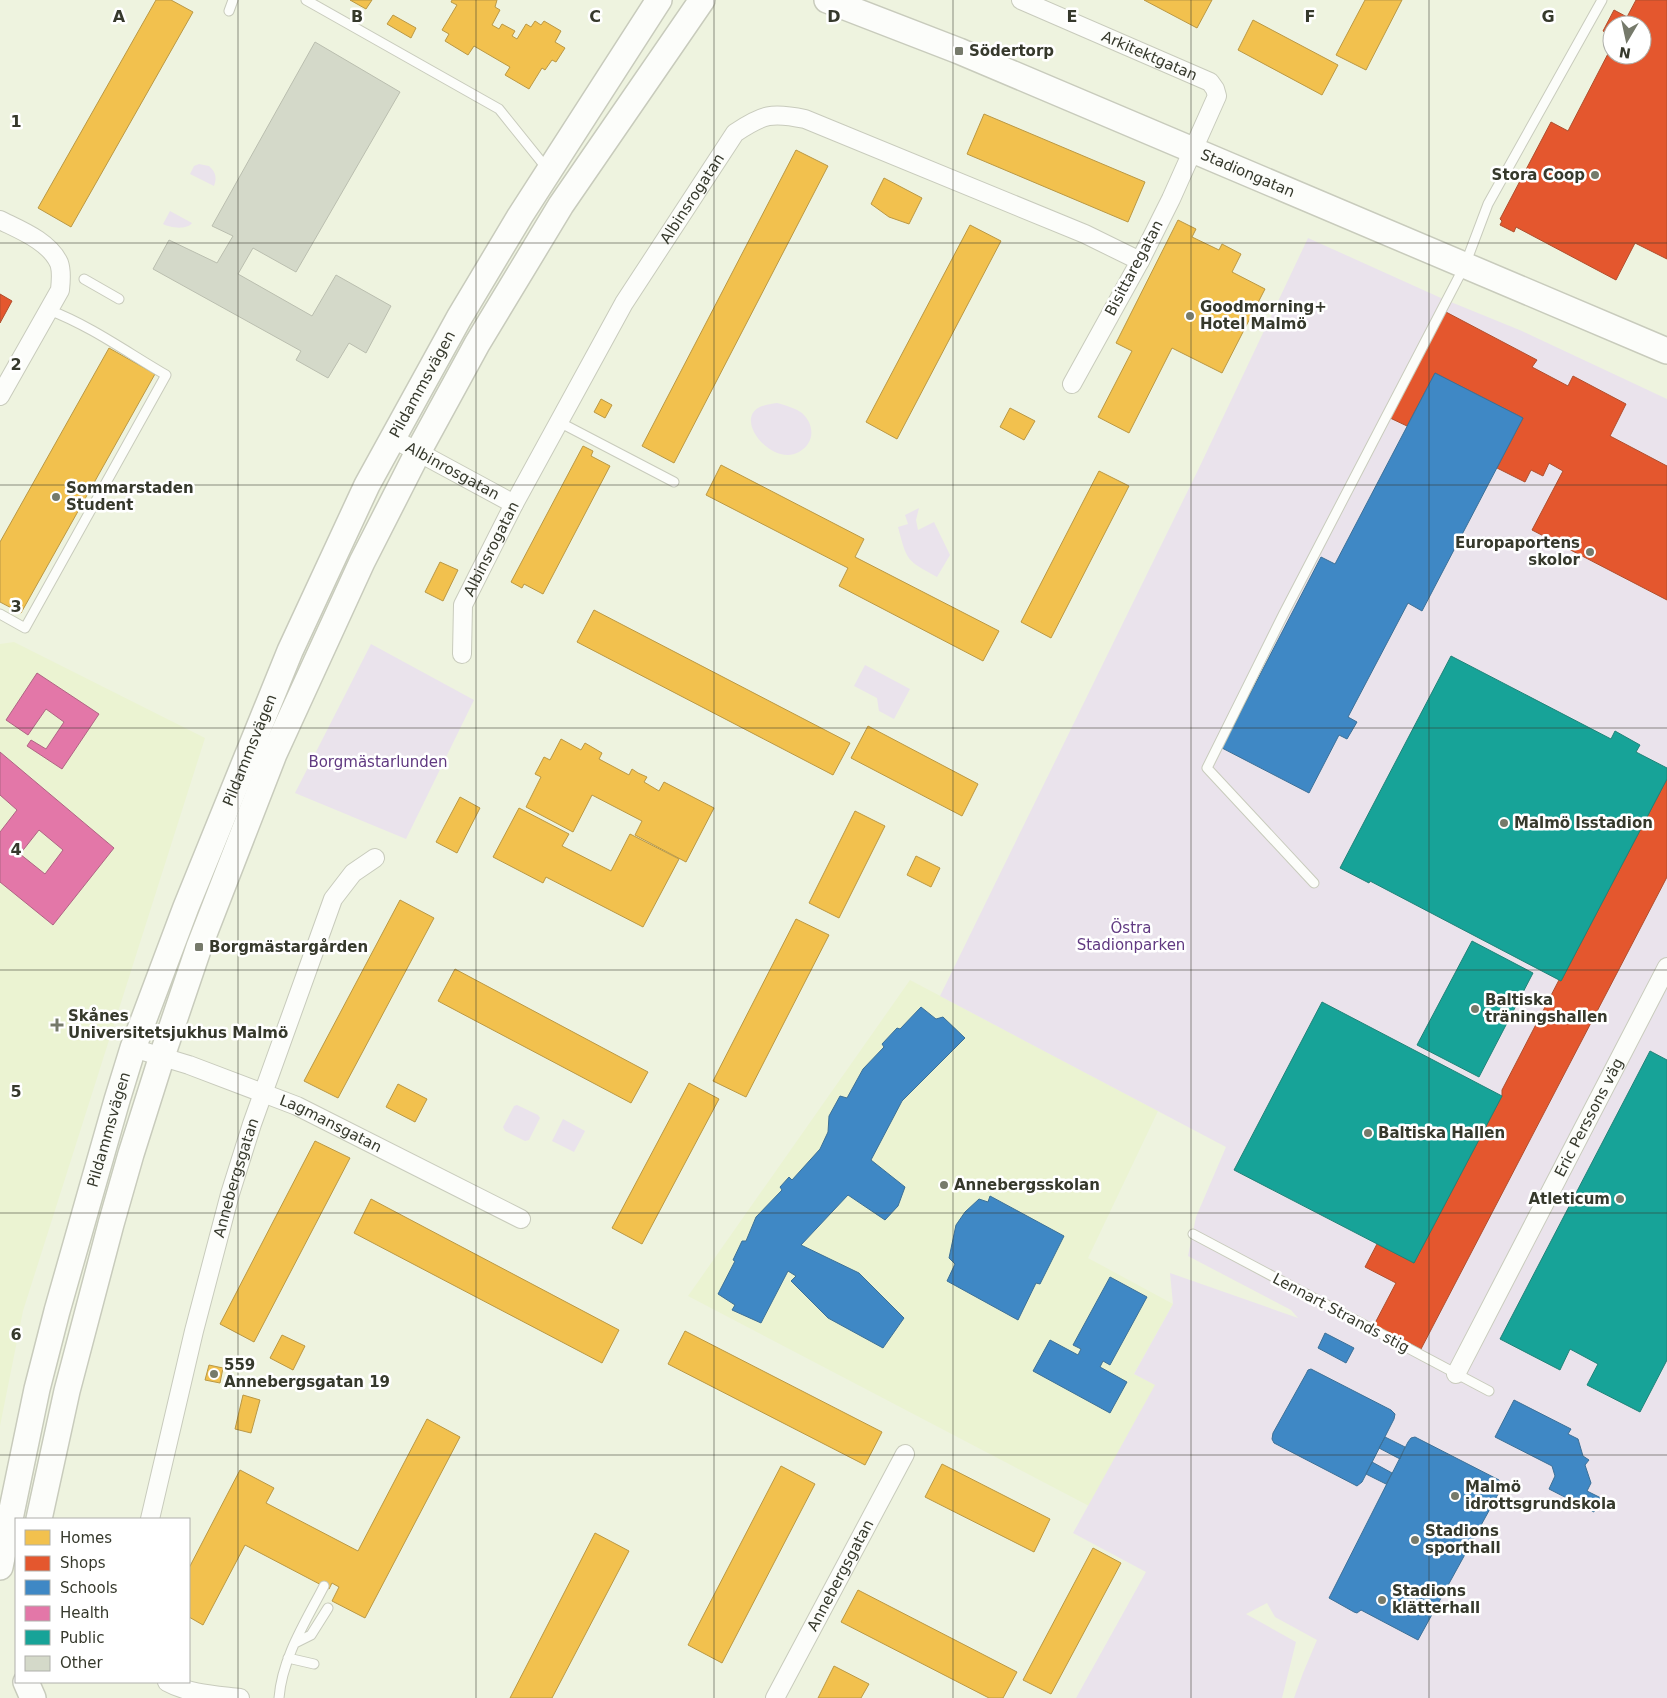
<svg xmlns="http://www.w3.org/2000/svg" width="1667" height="1698" font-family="'DejaVu Sans',sans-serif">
  <rect width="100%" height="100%" fill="#eef3df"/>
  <path fill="#ebf3d2" d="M 14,642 L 205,738 L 23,1311 L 0,1426 L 0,644 Z
    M 910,980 L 1158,1111 L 1088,1258 L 1173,1304 L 1134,1374 L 1156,1385 L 1089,1506 L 688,1296 Z"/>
  <path fill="#eae3ec" d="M 199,164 L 209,166 C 216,172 217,178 214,186 L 190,174 L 194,166 Z
    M 170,211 L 192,223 C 187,230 170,228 163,224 Z
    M 1308,238 L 1441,298 L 1522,331 L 1667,399 L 1667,1698 L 1294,1698 L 1303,1673 L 1317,1640 L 1275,1617 L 1267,1603 L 1246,1614 L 1296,1642 L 1282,1698 L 1076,1698 L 1146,1572 L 1073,1533 L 1155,1385 L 1134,1374 L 1173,1304 L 1170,1273 L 1298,1318 L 1291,1310 L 1188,1256 L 1196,1217 L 1226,1147 L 940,996 L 1199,468 Z
    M 777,403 C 785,405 795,408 802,413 C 815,425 815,443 799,452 C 773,467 735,422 758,408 C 763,405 771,404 777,403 Z
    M 919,508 L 916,520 L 918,530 L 934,522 L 950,555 L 937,577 C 906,560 907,561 898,527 L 908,524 L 905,515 Z
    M 371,644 L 474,700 L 406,839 L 295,793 Z
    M 865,665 L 910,689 L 894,719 L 879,711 L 877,698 L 854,686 Z
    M 517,1105 L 538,1115 L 540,1118 L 529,1140 L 525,1141 L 505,1131 L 503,1127 L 514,1106 Z
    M 563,1119 L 585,1131 L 574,1152 L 552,1141 Z"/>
  <path fill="#f2c14e" stroke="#ba9844" d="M 156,0 L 171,0 L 193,12 L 71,227 L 38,208 Z
    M 350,0 L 372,0 L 366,9 Z
    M 452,0 L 497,0 L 495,7 L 500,10 L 492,25 L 499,29 L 502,24 L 515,31 L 512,36 L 517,39 L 526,24 L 531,27 L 535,21 L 541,25 L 544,21 L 561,31 L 555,42 L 565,48 L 556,62 L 552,60 L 545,70 L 542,68 L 529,89 L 505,75 L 510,67 L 474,46 L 468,55 L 445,41 L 449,34 L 442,30 L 457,5 L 451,2 Z
    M 1144,0 L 1212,0 L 1197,28 Z
    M 1365,0 L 1402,0 L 1366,70 L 1336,55 Z
    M 393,15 L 416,28 L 411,38 L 387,24 Z
    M 1253,20 L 1338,65 L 1322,95 L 1238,50 Z
    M 984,114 L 1145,182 L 1128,222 L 967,154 Z
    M 796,150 L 828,166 L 674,463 L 642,446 Z
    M 884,178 L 922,198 L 909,224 L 889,217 L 871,204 Z
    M 1178,220 L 1196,229 L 1192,237 L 1219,250 L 1222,244 L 1241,254 L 1232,272 L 1265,289 L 1222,373 L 1172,348 L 1129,433 L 1098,417 L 1132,351 L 1116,343 Z
    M 970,225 L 1001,241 L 897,439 L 866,422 Z
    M 109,348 L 155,374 L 21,613 L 0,602 L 0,542 Z
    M 601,399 L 612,405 L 605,418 L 594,412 Z
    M 1010,408 L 1035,421 L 1024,440 L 1000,427 Z
    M 583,446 L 593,451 L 591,456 L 610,466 L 543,594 L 524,584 L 522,588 L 511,582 Z
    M 721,465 L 864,539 L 855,557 L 999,631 L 983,661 L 839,586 L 848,568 L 706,495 Z
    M 1099,471 L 1129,486 L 1051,638 L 1021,622 Z
    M 440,562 L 458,570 L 443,601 L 425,592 Z
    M 594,610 L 850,743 L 833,775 L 577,642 Z
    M 868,726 L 978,784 L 962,816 L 851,758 Z
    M 561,739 L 581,750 L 585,743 L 602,753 L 599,759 L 629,775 L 632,769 L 638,773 L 647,777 L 644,782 L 659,791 L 664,782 L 714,808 L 686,862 L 635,835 L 642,821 L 592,795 L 573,832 L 526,807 L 541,777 L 535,774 L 544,757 L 550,760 Z
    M 460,797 L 480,808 L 457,853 L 436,842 Z
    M 519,808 L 569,834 L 562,846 L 611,871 L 630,834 L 679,859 L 643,927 L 546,877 L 543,883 L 493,857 Z
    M 855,811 L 885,826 L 839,918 L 809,903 Z
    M 916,856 L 940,868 L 931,887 L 907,875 Z
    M 400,900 L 434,918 L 338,1098 L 304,1081 Z
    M 796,919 L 829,935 L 746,1097 L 713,1081 Z
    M 455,969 L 648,1072 L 631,1103 L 438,1001 Z
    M 689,1083 L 719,1099 L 642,1244 L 612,1228 Z
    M 398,1084 L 427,1099 L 415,1122 L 386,1107 Z
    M 315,1141 L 350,1158 L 254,1342 L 220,1324 Z
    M 371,1199 L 619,1330 L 602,1363 L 354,1233 Z
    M 685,1331 L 882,1432 L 865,1465 L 668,1364 Z
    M 282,1335 L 305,1346 L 293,1370 L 270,1358 Z
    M 209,1365 L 223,1368 L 220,1383 L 205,1380 Z
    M 243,1395 L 260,1400 L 251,1433 L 235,1429 Z
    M 427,1419 L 460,1437 L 365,1618 L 332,1601 L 339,1587 L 332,1583 L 329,1589 L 245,1545 L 203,1625 L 189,1617 L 189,1568 L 240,1470 L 274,1488 L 266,1503 L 358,1551 Z
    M 942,1464 L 1050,1519 L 1034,1552 L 925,1497 Z
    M 781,1466 L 815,1484 L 722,1663 L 688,1645 Z
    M 595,1533 L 629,1551 L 552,1698 L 510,1698 Z
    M 1093,1548 L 1121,1563 L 1051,1694 L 1023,1680 Z
    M 858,1590 L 1017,1672 L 1003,1698 L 989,1698 L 841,1622 Z
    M 834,1666 L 869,1684 L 861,1698 L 818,1698 Z"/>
  <path fill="#e4572e" stroke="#b04e2d" d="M 1636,0 L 1667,0 L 1667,259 L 1635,243 L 1616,280 L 1516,227 L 1514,232 L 1500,225 L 1502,221 L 1500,219 L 1551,122 L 1568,131 L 1612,46 L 1612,55 L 1642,55 L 1642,25 L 1612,25 L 1612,36 L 1603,31 L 1614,10 L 1627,17 Z
    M 0,294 L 12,301 L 0,323 Z
    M 1444,311 L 1537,360 L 1532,367 L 1568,386 L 1573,376 L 1626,404 L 1610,436 L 1667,466 L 1667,600 L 1532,530 L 1563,471 L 1549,463 L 1543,476 L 1531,470 L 1525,482 L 1497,468 L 1523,418 L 1435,373 L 1407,426 L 1388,417 Z
    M 1667,779 L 1667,877 L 1421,1349 L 1374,1325 L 1396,1283 L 1365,1267 L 1377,1244 L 1414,1263 L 1502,1096 L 1502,1090 L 1559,980 L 1561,981 Z"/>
  <path fill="#3f88c5" stroke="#3c7097" d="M 1435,373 L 1523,418 L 1422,611 L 1408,603 L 1348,717 L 1357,722 L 1347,739 L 1339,735 L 1309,793 L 1222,748 L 1321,557 L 1335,564 Z
    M 921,1007 L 936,1019 L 943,1017 L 965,1038 L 902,1101 L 871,1160 L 905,1187 L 898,1206 L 885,1220 L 848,1195 L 801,1245 L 859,1273 L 904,1318 L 883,1348 L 828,1318 L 791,1281 L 796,1276 L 788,1271 L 761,1323 L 732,1310 L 735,1305 L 718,1294 L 735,1261 L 733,1260 L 742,1241 L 746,1241 L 756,1217 L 782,1190 L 780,1187 L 789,1177 L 792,1180 L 820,1149 L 828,1132 L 829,1116 L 840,1096 L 847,1098 L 863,1069 L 884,1047 L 882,1044 L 897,1028 L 900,1029 Z
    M 990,1196 L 1064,1236 L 1040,1284 L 1036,1283 L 1018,1320 L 947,1281 L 955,1264 L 949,1258 L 956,1225 L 965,1212 L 979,1199 L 988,1202 Z
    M 1110,1277 L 1147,1297 L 1110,1365 L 1103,1361 L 1100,1367 L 1127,1382 L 1110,1413 L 1033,1371 L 1050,1340 L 1078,1355 L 1081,1349 L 1073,1345 Z
    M 1325,1333 L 1354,1348 L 1346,1363 L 1318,1348 Z
    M 1311,1369 L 1391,1410 L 1395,1414 L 1394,1419 L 1362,1482 L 1357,1486 L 1274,1443 L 1272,1439 L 1273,1433 L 1306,1374 L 1308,1370 Z
    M 1514,1400 L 1571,1429 L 1568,1434 L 1578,1439 L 1583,1456 L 1589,1460 L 1585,1465 L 1591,1483 L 1587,1491 L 1601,1498 L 1594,1512 L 1549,1489 L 1555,1476 L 1552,1466 L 1495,1437 Z
    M 1385,1437 L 1405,1447 L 1400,1459 L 1379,1448 Z
    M 1415,1437 L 1499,1480 L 1502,1487 L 1418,1640 L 1361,1610 L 1357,1613 L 1354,1612 L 1329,1598 L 1408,1442 L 1411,1438 Z
    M 1372,1462 L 1392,1473 L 1386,1484 L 1366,1474 Z"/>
  <path fill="#e377a8" stroke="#af6483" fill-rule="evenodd" d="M 37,673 L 99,714 L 62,769 L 27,746 L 31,740 L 46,749 L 64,722 L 46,709 L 28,735 L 6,720 Z
    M 0,752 L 114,848 L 53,925 L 0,882 L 0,832 L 17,810 L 0,795 ZM 39,830 L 63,850 L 45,874 L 20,854 Z"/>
  <path fill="#17a398" stroke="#208378" d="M 1451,656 L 1611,739 L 1615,731 L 1640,745 L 1636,752 L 1667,768 L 1667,779 L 1561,981 L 1370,881 L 1369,883 L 1340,868 Z
    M 1472,941 L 1533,973 L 1479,1077 L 1417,1045 Z
    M 1322,1002 L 1502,1096 L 1414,1263 L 1234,1170 Z
    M 1650,1051 L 1667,1060 L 1667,1360 L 1640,1412 L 1587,1385 L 1598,1364 L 1570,1349 L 1560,1370 L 1500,1339 Z"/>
  <path fill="#d4d9c9" stroke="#babeaf" d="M 315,42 L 400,92 L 296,272 L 253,248 L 238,274 L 312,316 L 336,275 L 391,306 L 366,353 L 349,343 L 328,378 L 296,360 L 301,351 L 153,269 L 169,240 L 217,263 L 233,236 L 212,226 Z"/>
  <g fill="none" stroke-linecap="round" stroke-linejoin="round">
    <g stroke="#c8cbbc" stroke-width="11">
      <path id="lane" d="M 306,0 L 499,109 L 548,170
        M 229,11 L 233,0
        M 84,279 L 119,299
        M 559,422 L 674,482
        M 0,614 L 25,628 L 166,375 C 128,353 91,326 49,310
        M 1314,883 L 1207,768 L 1283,615 L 1465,265 L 1488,204 L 1602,0
        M 1193,1234 L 1489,1391
        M 295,1643 L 311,1635 L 328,1608
        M 288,1658 L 314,1664
        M 279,1698 C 282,1658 306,1621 324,1586"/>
    </g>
    <g stroke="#c8cbbc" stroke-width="20">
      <g id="street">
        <path id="s1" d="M 1021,0 L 1210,82 L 1215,89 L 1217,96 L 1171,199 L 1140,261 L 1072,384"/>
        <path d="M 0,220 C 20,230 49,241 59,263 C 62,271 61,281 60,290 L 0,396"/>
        <path id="s2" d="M 392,438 L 514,504"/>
        <path id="s3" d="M 462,654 L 463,605 L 514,504 L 624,303 L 735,133 C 763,114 772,112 805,119 L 1085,234 L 1140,261"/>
        <path id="s4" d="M 133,1048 L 189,1065 L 297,1106 L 521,1219"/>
        <path id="s5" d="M 1456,1374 L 1667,967"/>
        <path id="s6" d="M 150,1519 L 194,1331 L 230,1194 L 252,1124 L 333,899 L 353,873 L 375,858"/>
        <path d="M 167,1682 C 189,1694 215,1695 240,1698"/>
        <path id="s7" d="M 775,1698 L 905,1454"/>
      </g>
    </g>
    <g stroke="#c8cbbc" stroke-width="28">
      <g id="secondary">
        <path id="s8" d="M 827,0 L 959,51 L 1667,351"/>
        <path d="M 39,1519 L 67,1391 L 111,1224 L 131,1154 L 162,1056 L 199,947 L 274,754 L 362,562 L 418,452 L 477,344 L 561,205 L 702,0"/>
        <path id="s9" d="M 0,1567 L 37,1389 L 57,1311 L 117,1100 L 133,1048 L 186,907 L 290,651 L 367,485 L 459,318 L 520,216 L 659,0"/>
        <path d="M 26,1682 L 33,1698"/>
      </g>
    </g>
    <use href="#lane" stroke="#fcfdfa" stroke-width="9"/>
    <use href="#street" stroke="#fcfdfa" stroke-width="18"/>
    <use href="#secondary" stroke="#fcfdfa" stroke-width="25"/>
  </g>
  <path fill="none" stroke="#36392c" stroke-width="1" stroke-opacity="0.55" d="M 238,0 L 238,1698M 476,0 L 476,1698M 714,0 L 714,1698M 953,0 L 953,1698M 1191,0 L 1191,1698M 1429,0 L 1429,1698M 0,243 L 1667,243M 0,485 L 1667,485M 0,728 L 1667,728M 0,970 L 1667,970M 0,1213 L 1667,1213M 0,1455 L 1667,1455"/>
  <g fill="#767a6b" stroke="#fff" stroke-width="2">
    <rect x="954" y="46" width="10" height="10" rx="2.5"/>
    <circle cx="1595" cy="175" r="5"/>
    <circle cx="1190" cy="316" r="5"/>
    <circle cx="56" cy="497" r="5"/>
    <circle cx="1590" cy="552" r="5"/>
    <circle cx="1504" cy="823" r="5"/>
    <rect x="194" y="942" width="10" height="10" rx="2.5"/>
    <circle cx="1475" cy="1009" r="5"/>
    <path d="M54.5 1017.5h5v5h5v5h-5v5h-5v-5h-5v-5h5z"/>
    <circle cx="1368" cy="1133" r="5"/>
    <circle cx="944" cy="1185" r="5"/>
    <circle cx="1620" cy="1199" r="5"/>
    <circle cx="214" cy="1374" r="5"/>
    <circle cx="1455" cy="1496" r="5"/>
    <circle cx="1415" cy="1540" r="5"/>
    <circle cx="1382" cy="1600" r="5"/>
  </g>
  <g text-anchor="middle" stroke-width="5" stroke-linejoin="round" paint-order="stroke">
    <g font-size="15" font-weight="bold" fill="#36392c" stroke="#fff" text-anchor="start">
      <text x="969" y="56">Södertorp</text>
      <text x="1585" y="180" text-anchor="end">Stora Coop</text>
      <text x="1200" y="312">Goodmorning+<tspan x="1200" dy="17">Hotel Malmö</tspan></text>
      <text x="66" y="493">Sommarstaden<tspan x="66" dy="17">Student</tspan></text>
      <text x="1580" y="548" text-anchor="end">Europaportens<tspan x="1580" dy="17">skolor</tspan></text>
      <text x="1514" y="828">Malmö Isstadion</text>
      <text x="209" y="952">Borgmästargården</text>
      <text x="1485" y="1005">Baltiska<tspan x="1485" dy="17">träningshallen</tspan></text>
      <text x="68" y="1021">Skånes<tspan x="68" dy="17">Universitetsjukhus Malmö</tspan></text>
      <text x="1378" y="1138">Baltiska Hallen</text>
      <text x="954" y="1190">Annebergsskolan</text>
      <text x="1610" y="1204" text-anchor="end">Atleticum</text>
      <text x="224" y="1370">559<tspan x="224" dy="17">Annebergsgatan 19</tspan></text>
      <text x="1465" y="1492">Malmö<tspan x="1465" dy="17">idrottsgrundskola</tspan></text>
      <text x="1425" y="1536">Stadions<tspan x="1425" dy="17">sporthall</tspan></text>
      <text x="1392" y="1596">Stadions<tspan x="1392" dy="17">klätterhall</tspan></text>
    </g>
    <g font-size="15" fill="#36392c" stroke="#fff">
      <text dy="5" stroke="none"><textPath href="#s1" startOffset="140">Arkitektgatan</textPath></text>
      <text dy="5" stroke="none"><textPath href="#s8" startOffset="455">Stadiongatan</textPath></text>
      <text dy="5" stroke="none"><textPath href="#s3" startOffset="516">Albinsrogatan</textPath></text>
      <text transform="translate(1134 268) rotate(-62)" y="5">Bisittaregatan</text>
      <text dy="5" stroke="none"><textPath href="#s9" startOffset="1261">Pildammsvägen</textPath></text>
      <text dy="5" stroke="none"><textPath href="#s2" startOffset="69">Albinrosgatan</textPath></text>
      <text dy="5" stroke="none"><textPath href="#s3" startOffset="112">Albinsrogatan</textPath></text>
      <text dy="5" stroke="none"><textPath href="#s9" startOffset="856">Pildammsvägen</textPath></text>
      <text dy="5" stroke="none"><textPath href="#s5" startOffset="289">Eric Perssons väg</textPath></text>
      <text dy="5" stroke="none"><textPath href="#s4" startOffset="212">Lagmansgatan</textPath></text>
      <text dy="5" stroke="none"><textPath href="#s9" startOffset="451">Pildammsvägen</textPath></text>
      <text dy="5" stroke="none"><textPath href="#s6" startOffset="352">Annebergsgatan</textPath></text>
      <text transform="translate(1341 1313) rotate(28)" y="5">Lennart Strands stig</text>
      <text dy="5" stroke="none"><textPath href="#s7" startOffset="139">Annebergsgatan</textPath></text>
    </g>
    <g font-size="15" fill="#603981" stroke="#fff">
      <text x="378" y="767">Borgmästarlunden</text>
      <text x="1131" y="933">Östra<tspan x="1131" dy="17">Stadionparken</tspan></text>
    </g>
  </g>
  <g font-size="16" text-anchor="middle" font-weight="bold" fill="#36392c" stroke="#fff" stroke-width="5" stroke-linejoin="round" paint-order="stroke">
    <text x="119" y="22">A</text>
    <text x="357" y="22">B</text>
    <text x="595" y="22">C</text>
    <text x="834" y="22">D</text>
    <text x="1072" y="22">E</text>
    <text x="1310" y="22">F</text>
    <text x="1548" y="22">G</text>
    <text x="16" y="127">1</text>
    <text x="16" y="370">2</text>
    <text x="16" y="612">3</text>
    <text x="16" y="855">4</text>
    <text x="16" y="1097">5</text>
    <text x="16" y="1340">6</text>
  </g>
  <rect x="15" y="1518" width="175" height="165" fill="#ffffff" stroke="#afb0ab"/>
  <rect x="25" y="1530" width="25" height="15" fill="#f2c14e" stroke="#afb0ab"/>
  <text x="60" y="1543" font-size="15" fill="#36392c">Homes</text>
  <rect x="25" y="1556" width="25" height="15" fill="#e4572e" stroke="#afb0ab"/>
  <text x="60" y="1568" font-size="15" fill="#36392c">Shops</text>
  <rect x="25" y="1580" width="25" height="15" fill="#3f88c5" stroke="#afb0ab"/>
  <text x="60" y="1593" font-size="15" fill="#36392c">Schools</text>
  <rect x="25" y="1606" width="25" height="15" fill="#e377a8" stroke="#afb0ab"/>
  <text x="60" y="1618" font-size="15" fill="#36392c">Health</text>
  <rect x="25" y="1630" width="25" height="15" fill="#17a398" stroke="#afb0ab"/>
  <text x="60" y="1643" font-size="15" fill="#36392c">Public</text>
  <rect x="25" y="1656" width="25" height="15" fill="#d4d9c9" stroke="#afb0ab"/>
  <text x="60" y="1668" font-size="15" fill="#36392c">Other</text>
  <g transform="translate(1627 40) rotate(189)"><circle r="24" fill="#ffffff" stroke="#afb0ab"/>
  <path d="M0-4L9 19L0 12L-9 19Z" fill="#767a6b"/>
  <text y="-8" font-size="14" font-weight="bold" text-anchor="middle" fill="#36392c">N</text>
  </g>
</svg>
